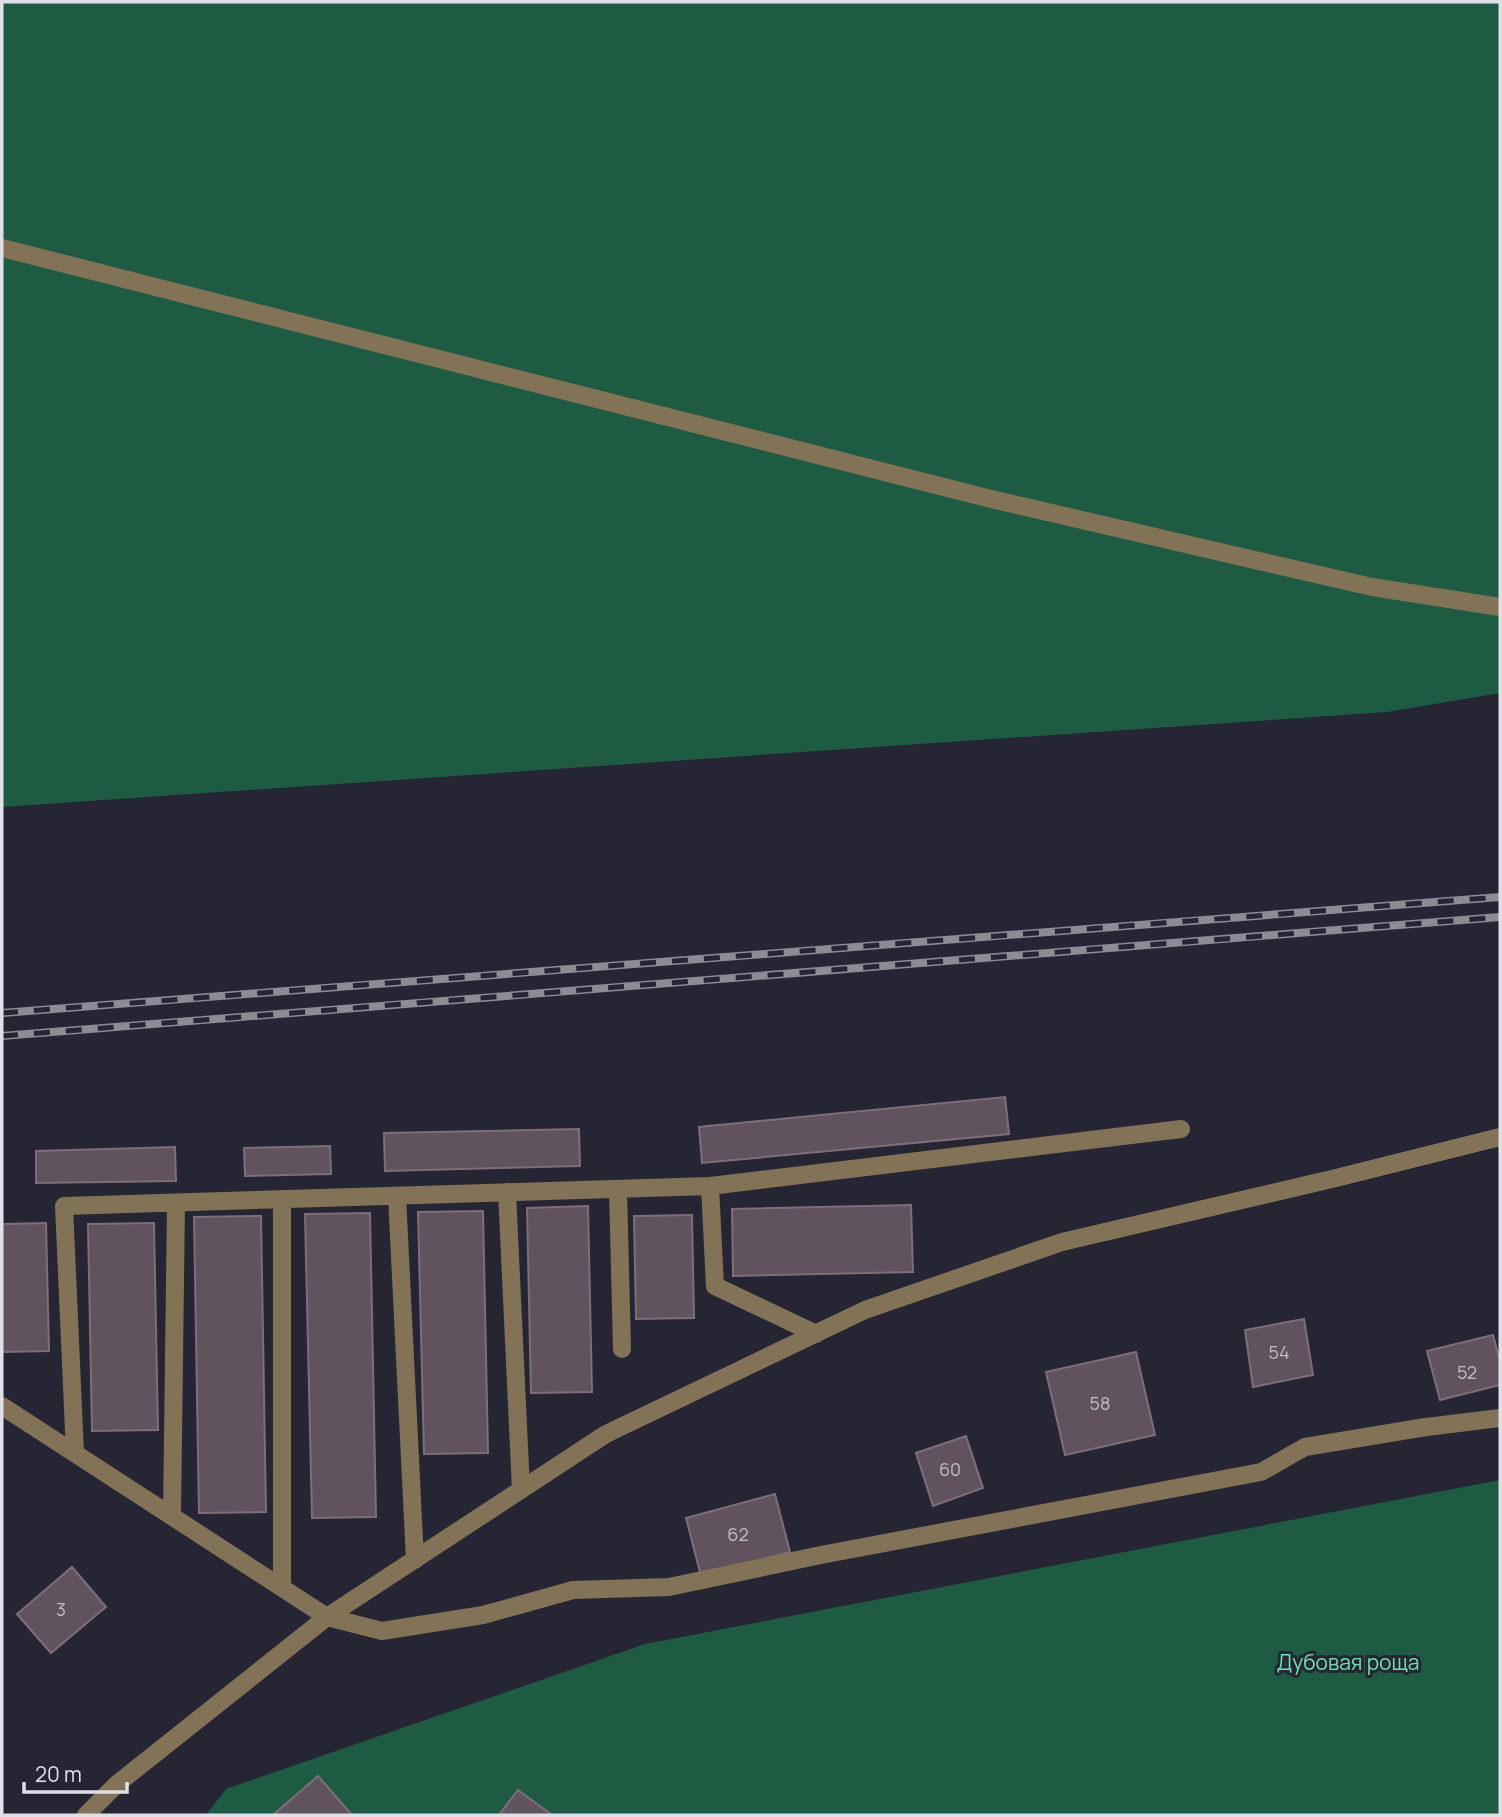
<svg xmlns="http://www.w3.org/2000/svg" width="1502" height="1817" font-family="Manrope,sans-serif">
  <rect width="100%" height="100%" fill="#252533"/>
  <path fill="#1d5c42" d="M 2,2 L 1500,2 L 1500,693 L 1387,712 L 2,807 Z
    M 1500,1480 L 1500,1815 L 206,1815 L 226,1789 L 645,1644 Z"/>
  <path fill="#61535e" stroke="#7d6f7a" stroke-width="2" d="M 1005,1097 L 1009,1134 L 702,1163 L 699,1127 Z
    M 579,1129 L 580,1166 L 385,1171 L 384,1133 Z
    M 330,1146 L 331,1174 L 245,1176 L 244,1148 Z
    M 175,1147 L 176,1181 L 36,1183 L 36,1151 Z
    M 911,1205 L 913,1272 L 733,1276 L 732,1209 Z
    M 588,1206 L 592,1392 L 531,1393 L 527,1208 Z
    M 483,1211 L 488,1453 L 424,1454 L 418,1212 Z
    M 370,1213 L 376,1517 L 312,1518 L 305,1214 Z
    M 692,1215 L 694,1318 L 636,1319 L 634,1216 Z
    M 261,1216 L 266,1512 L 199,1513 L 194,1217 Z
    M 46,1223 L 49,1351 L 2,1352 L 2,1224 Z
    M 154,1223 L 158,1430 L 92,1431 L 88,1224 Z
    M 1304,1319 L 1313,1375 L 1253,1387 L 1245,1330 Z
    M 1493,1335 L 1500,1361 L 1500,1385 L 1440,1400 L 1427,1351 Z
    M 1136,1352 L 1155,1435 L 1065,1455 L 1046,1372 Z
    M 966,1436 L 983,1488 L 933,1506 L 916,1453 Z
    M 775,1494 L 790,1552 L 701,1576 L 686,1518 Z
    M 72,1567 L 106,1607 L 51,1653 L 17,1614 Z
    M 318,1776 L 352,1815 L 273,1815 Z
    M 518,1790 L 552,1815 L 499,1815 Z"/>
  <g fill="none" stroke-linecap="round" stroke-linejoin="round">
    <path stroke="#827256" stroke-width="18" d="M 2,248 L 991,499 L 1372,587 L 1500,607
      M 710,1186 L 715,1286 L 816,1334
      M 618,1189 L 622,1349
      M 507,1192 L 521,1490
      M 397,1196 L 415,1560
      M 282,1199 L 282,1588
      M 2,1406 L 327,1617 L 382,1631 L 483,1615 L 573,1590 L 669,1587 L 821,1555 L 1261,1472 L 1305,1447 L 1426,1427 L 1500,1418
      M 75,1453 L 64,1206 L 710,1186 L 1181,1129
      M 172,1516 L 176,1203
      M 86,1815 L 117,1784 L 327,1617 L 606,1434 L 865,1310 L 1062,1242 L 1336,1178 L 1500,1137"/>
    <g stroke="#8c8c97" stroke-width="8">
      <path id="rail" d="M 2,1013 L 1500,897
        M 2,1036 L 1500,917"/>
    </g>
    <use href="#rail" stroke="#252533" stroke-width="5" stroke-dasharray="16" stroke-linecap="butt"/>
  </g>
  <g text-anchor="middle" stroke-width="6" stroke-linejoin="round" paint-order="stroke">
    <g font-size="18" fill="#c0bdc6">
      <text x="1279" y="1359">54</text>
      <text x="1467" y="1379">52</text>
      <text x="1100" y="1410">58</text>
      <text x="950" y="1476">60</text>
      <text x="738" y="1541">62</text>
      <text x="61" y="1616">3</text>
    </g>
    <g font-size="21" fill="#6ce2ad" stroke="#252533">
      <text x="1348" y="1670">Дубовая роща</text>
    </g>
  </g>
  <rect width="1502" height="1817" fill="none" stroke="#e0e0e9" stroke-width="7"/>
  <path d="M24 1782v10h103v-10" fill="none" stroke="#e0e0e9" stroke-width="3.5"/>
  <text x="35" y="1782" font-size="21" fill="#e0e0e9" stroke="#252533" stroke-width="5" paint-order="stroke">20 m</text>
</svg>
